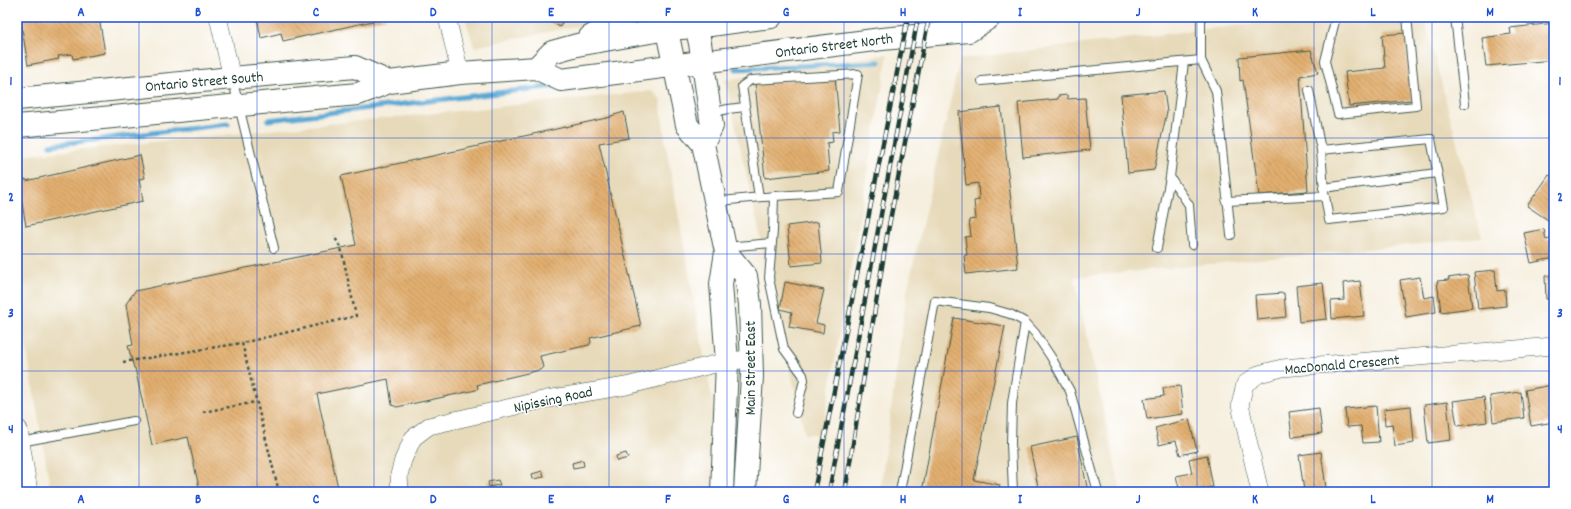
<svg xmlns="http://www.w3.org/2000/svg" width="1571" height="509" font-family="Dekko,sans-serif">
  <defs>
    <pattern id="building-back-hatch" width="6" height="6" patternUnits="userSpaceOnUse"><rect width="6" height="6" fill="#e2af6f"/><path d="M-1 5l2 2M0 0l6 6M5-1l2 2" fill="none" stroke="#b7905c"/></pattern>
  </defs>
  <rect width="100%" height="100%" fill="#fff"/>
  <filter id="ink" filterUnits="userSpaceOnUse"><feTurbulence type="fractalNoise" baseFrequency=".025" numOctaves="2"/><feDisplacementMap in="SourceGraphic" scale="8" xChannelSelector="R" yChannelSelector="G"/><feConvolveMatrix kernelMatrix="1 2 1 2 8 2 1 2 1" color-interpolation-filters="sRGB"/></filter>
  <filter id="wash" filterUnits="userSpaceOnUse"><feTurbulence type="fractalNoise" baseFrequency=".012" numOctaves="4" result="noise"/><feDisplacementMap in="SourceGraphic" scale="16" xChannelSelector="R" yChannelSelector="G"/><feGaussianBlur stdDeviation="0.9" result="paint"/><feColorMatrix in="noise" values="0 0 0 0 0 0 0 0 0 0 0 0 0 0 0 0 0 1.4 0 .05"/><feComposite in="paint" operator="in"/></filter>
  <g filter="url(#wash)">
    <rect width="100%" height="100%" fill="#f6efdf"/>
    <path fill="#e7daba" d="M 465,17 L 601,17 L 597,22 L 474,47 Z
      M 1306,17 L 1424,17 L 1482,238 L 1074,277 L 1121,492 L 880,492 L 907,291 L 960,59 Z
      M 888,54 L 822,434 L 805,434 L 725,80 Z
      M 652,91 L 660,99 L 666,147 L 714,410 L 713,492 L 51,492 L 17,293 L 17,156 Z"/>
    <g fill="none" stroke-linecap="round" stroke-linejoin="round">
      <path stroke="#5ba9d5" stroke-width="5" d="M 736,69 L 879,62
        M 268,120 L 556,86
        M 50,145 L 228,124"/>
    </g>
    <g id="blocks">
      <path fill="url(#building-back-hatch)" d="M 20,17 L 99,17 L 105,53 L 73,59 L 72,54 L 58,56 L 59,59 L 28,65 Z
        M 257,17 L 386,17 L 386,18 L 283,41 L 281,33 L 261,38 Z
        M 541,17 L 561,17 L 562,23 L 560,27 Z
        M 1554,23 L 1554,60 L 1486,66 L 1482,38 L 1511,34 L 1510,28 Z
        M 1405,33 L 1412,100 L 1349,106 L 1345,72 L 1385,68 L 1382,35 Z
        M 1311,50 L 1318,73 L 1300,76 L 1308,191 L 1259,195 L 1243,80 L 1240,81 L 1239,57 Z
        M 835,76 L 840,131 L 832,132 L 833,142 L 827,143 L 829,171 L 765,178 L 755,84 Z
        M 1164,91 L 1167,112 L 1154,170 L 1128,173 L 1121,95 Z
        M 1067,95 L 1068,99 L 1085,98 L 1090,150 L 1023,157 L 1018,103 L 1058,99 L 1058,96 Z
        M 1001,107 L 1018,268 L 966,274 L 964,255 L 967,255 L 965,237 L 971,236 L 969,220 L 976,219 L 974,201 L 979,200 L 978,183 L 966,185 L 959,112 Z
        M 624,112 L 629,138 L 599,143 L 641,326 L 590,338 L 591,342 L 589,345 L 540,356 L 543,367 L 540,370 L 477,385 L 478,388 L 476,390 L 397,407 L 392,405 L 388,379 L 317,394 L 339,492 L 200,492 L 188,437 L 152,445 L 135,368 L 134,368 L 128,346 L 133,345 L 126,304 L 135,291 L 356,245 L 341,176 L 611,117 L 611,116 Z
        M 140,155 L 145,178 L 139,179 L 143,201 L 26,226 L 20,192 L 17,192 L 17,181 L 26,179 L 26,181 Z
        M 1549,175 L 1554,178 L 1554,212 L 1548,220 L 1527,206 Z
        M 818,222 L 822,263 L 791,266 L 787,226 Z
        M 1544,229 L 1546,240 L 1554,238 L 1554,258 L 1531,263 L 1524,233 Z
        M 1495,270 L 1497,291 L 1505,290 L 1506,306 L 1478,309 L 1474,272 Z
        M 1468,275 L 1472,308 L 1441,312 L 1437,281 L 1449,280 L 1448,278 Z
        M 1545,276 L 1554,276 L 1554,299 L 1546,299 Z
        M 1420,277 L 1424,298 L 1434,296 L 1436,312 L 1406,317 L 1400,280 Z
        M 1360,281 L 1364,316 L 1332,319 L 1331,301 L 1344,300 L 1343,283 Z
        M 785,282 L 824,290 L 816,323 L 824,325 L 823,333 L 789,327 L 792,312 L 780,309 Z
        M 1323,283 L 1327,319 L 1299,322 L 1296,286 Z
        M 1284,293 L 1286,317 L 1257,320 L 1255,295 Z
        M 954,318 L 1005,326 L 974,480 L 1000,485 L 998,492 L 922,492 Z
        M 1552,385 L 1554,398 L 1554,422 L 1531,426 L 1525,390 Z
        M 1180,386 L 1183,414 L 1147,419 L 1144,399 L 1164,396 L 1163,388 Z
        M 1521,392 L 1524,418 L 1493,422 L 1490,396 Z
        M 1484,397 L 1487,422 L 1457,426 L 1453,401 Z
        M 1447,402 L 1451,440 L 1428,443 L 1424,405 Z
        M 1376,406 L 1379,442 L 1363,443 L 1361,426 L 1347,427 L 1345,409 Z
        M 1411,406 L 1414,443 L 1395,446 L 1392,424 L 1385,425 L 1384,409 Z
        M 1319,408 L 1322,433 L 1292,437 L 1289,412 Z
        M 1189,419 L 1197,451 L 1180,455 L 1176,441 L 1159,445 L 1155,428 Z
        M 1077,437 L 1088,492 L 1039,492 L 1030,447 Z
        M 1321,452 L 1326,488 L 1304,491 L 1299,455 Z
        M 626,453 L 628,458 L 617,461 L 616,456 Z
        M 1207,455 L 1213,487 L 1189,492 L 1180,492 L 1176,476 L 1192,473 L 1189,459 Z
        M 583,460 L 584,466 L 573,468 L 572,463 Z
        M 542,471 L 544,477 L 533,479 L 532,474 Z
        M 498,480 L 500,485 L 489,487 L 488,482 Z"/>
    </g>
  </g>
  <g filter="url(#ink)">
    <use href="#blocks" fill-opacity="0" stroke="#3f584e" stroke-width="1"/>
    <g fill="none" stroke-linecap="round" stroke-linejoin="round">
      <g stroke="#3f584e" stroke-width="10">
        <path id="service" d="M 1336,17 L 1325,61 L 1338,114 L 1416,106 L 1407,17
          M 1455,17 L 1465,104
          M 1201,60 L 1216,91 L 1231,235
          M 232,78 L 274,248
          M 982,81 L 1201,60 L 1201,17
          M 1309,90 L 1321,150 L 1324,191
          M 710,113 L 728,109 L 745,107
          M 1170,177 L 1189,205 L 1192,245
          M 1323,188 L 1437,173
          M 774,196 L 773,231 L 769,278 L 784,349 L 803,375 L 804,380 L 796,413
          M 1226,201 L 1325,196 L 1329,220 L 1444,207 L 1431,139 L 1321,150
          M 716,202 C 757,196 798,195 839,192 L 858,74 L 751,80 L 742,86 L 759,197
          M 725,247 L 772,243
          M 1157,248 L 1170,177 L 1184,62
          M 20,442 L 134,421
          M 900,492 L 935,301 L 989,308 L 1010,314 L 1025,322 L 1035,333 L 1051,357 L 1070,391 L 1098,492
          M 1013,492 L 1011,443 L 1012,403 L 1025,322"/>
      </g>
      <g stroke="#3f584e" stroke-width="18">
        <path id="minor" d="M 218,17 L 232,78
          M 447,17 L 460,73
          M 400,492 L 399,475 L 403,460 L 413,438 L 429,426 L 547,399 L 626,386 L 715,364 L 752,358
          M 1260,492 L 1240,405 L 1245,384 L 1259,374 L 1282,368 L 1554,346"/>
      </g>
      <g stroke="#3f584e" stroke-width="22">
        <path id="tertiary" d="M 17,430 L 27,492"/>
      </g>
      <g stroke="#3f584e" stroke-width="24">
        <path id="secondary" d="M 664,17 L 687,125 L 703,144 L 726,252 L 721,284 L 727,362 L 722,492
          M 694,17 L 700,43 L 712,126 L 703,144
          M 726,252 L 746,276 L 750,304 L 752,376 L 745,492"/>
      </g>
      <g stroke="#3f584e" stroke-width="24">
        <path id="primary" d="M 590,37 L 618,21 L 623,17
          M 536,68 L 552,52 L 577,45 L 667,29 L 696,27 L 771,17
          M 17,99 L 232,78 L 355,67 L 389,82
          M 17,126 L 358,94 L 389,82 L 460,73 L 536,68 L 561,80 L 882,39 L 969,31 L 990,17"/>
      </g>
      <path stroke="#3f584e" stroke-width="2.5" stroke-dasharray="3 3" stroke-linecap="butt" d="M 123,362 L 242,343
        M 203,412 L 256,402
        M 279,492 L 242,343 L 356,316 L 341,248 L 334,236"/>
      <use href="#service" stroke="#fff" stroke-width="8"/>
      <use href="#minor" stroke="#fff" stroke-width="17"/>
      <use href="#tertiary" stroke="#fff" stroke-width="21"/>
      <use href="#secondary" stroke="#fff" stroke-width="22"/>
      <use href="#primary" stroke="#fff" stroke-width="22"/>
      <g stroke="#1f3d34" stroke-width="4.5">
        <path id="rail" d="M 814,492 L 908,17
          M 829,492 L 918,17
          M 845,492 L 887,236 L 929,17"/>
      </g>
      <use href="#rail" stroke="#fff" stroke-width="3" stroke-dasharray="9" stroke-linecap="butt"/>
    </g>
  </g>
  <path fill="none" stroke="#1d4ed8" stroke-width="1" stroke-opacity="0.55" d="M 139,17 L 139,492M 257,17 L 257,492M 374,17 L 374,492M 492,17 L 492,492M 609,17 L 609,492M 727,17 L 727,492M 844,17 L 844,492M 962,17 L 962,492M 1079,17 L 1079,492M 1197,17 L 1197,492M 1314,17 L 1314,492M 1432,17 L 1432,492M 17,138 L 1554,138M 17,254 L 1554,254M 17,371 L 1554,371"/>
  <g text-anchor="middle" stroke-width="3" stroke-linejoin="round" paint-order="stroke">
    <g font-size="15" fill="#1f3d34" stroke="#fff">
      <text transform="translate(834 45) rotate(-7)" y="5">Ontario Street North</text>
      <text transform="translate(204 81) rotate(-5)" y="5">Ontario Street South</text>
      <text transform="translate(1342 364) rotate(-5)" y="5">MacDonald Crescent</text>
      <text transform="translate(750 368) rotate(-90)" y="5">Main Street East</text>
      <text transform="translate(553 399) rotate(-12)" y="5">Nipissing Road</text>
    </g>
  </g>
  <rect width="1571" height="509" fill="none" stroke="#fff" stroke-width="44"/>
  <rect x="22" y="22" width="1527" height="465" fill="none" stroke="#1d4ed8" stroke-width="1.5"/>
  <g font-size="13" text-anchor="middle" font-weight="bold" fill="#1d4ed8">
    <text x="81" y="16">A</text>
    <text x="198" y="16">B</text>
    <text x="316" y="16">C</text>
    <text x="433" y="16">D</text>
    <text x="551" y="16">E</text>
    <text x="668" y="16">F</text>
    <text x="786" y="16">G</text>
    <text x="903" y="16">H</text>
    <text x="1020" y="16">I</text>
    <text x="1138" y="16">J</text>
    <text x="1255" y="16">K</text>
    <text x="1373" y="16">L</text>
    <text x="1490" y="16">M</text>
    <text x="11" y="85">1</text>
    <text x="1560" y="85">1</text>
    <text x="11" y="201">2</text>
    <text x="1560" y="201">2</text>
    <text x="11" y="317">3</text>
    <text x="1560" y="317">3</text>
    <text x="11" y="433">4</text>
    <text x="1560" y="433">4</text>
    <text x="81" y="503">A</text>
    <text x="198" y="503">B</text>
    <text x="316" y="503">C</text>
    <text x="433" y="503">D</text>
    <text x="551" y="503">E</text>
    <text x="668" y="503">F</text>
    <text x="786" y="503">G</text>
    <text x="903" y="503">H</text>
    <text x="1020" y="503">I</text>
    <text x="1138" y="503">J</text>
    <text x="1255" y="503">K</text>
    <text x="1373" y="503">L</text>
    <text x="1490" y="503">M</text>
  </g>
</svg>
